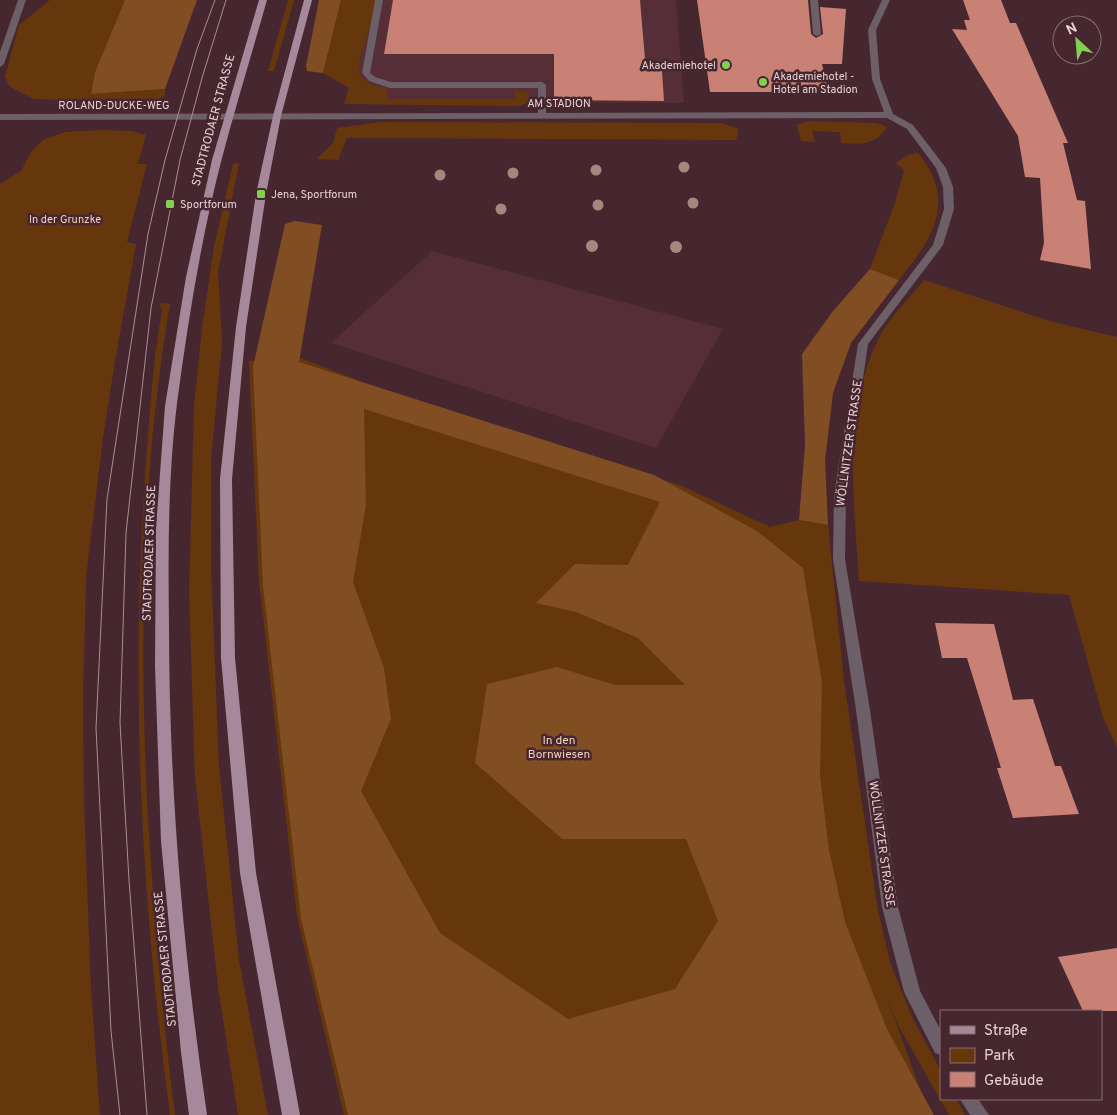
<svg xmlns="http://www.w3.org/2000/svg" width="1117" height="1115" font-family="Overpass,sans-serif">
  <rect width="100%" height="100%" fill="#47272f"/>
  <path fill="#552e37" d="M 362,0 L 676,0 L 684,103 L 346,101 Z
    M 432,251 L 723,329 L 656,448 L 331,343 Z"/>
  <path fill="#66370d" d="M 50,0 L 125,0 L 95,72 L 91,94 L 165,89 L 165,95 L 160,99 L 60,100 L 34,99 L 9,86 L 5,76 L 19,25 Z
    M 288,0 L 294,0 L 274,71 L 268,71 Z
    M 341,0 L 376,0 L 368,35 L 359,61 L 359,75 L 373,86 L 388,88 L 386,99 L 515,99 L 515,90 L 525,91 L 530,96 C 530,103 525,104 518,106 L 344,104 L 349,88 L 323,73 Z
    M 808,121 L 877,123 L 887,127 C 875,146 861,144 841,143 L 840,132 L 812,131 L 815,142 L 801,141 L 797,125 Z
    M 382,122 L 721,123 L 739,129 L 736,140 L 347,138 L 338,160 L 317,159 L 333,143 L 337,128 Z
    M 100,130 L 131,131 L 146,135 L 138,164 L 147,164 L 127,242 L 136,244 L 115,361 L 103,438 L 86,577 L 83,700 L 84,803 L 91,989 L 100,1115 L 0,1115 L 0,184 L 21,171 L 31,152 L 43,140 L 65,132 Z
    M 918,153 C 958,201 932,239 899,280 L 870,269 L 895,203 L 904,170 L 896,163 L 908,155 Z
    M 239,163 L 218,272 L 222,342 L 211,460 L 211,566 L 219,766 L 239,960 L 268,1115 L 238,1115 L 218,987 L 195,777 L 189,593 L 194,406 L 202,328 L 214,247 L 233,164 Z
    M 924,280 L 1053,322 L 1117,337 L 1117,747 L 1103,717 L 1069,595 L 859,581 C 854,499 841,410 881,334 C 891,316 911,296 924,280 Z
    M 159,303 L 170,304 C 141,473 139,647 148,818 C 154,917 162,1016 175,1115 L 170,1115 C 142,905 130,691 145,479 C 149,422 152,366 162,310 Z
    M 295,356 L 378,388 L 682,486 L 770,527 L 799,520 L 828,525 L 844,681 L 878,911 L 891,965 L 913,1019 L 941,1071 L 941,1099 L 956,1099 L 965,1115 L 949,1115 L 898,1025 L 887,998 L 928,1111 L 931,1115 L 344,1115 L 297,916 L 259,581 L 249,361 Z"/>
  <path fill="#814d22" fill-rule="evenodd" d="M 125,0 L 197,0 L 165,89 L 91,94 L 95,72 Z
    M 319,0 L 341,0 L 323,73 L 307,71 L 306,66 Z
    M 295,221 L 322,225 L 299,362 L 654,475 L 757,531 L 803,568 L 822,682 L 820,776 L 829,850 L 845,922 L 887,1029 L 934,1115 L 348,1115 L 301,919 L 263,586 L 253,367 L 285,224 ZM 364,409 L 660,502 L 628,565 L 575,564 L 536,603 L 576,612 L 638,638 L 685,685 L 615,685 L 557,667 L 487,684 L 475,763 L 562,839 L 686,839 L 718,921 L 675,989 L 568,1019 L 440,933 L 361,791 L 391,719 L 384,668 L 353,582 L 366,505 Z
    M 870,269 L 899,280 L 851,343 L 833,393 L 825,460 L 828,525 L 799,520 L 805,445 L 802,354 L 833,311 Z"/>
  <path fill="#c88174" d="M 393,0 L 640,0 L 646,71 L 662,71 L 664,101 L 554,100 L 554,54 L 384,54 Z
    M 697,0 L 808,0 L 811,34 L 816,38 L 823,34 L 820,7 L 846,9 L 842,64 L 822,64 L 829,92 L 710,92 Z
    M 963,0 L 1001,0 L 1010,23 L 1016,23 L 1068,143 L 1063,143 L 1077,200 L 1085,201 L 1091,269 L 1040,260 L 1044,243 L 1040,178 L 1025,177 L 1018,136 L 952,29 L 967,30 L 964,20 L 970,20 Z
    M 935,623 L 994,624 L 1013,700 L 1033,699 L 1055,766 L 1061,766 L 1079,814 L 1013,818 L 997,768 L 1001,768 L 967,658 L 942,658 Z
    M 1117,948 L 1117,1011 L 1083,1011 L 1058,957 Z"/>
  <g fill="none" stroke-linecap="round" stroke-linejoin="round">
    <path fill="#6c5f67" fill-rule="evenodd" d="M 18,0 L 26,0 L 4,64 L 0,67 L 0,52 Z
      M 375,0 L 383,0 L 370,73 L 375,77 L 391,82 L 542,82 L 546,85 L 546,113 L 884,112 L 872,79 L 868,30 L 882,0 L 890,0 L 876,30 L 880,79 L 893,114 L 913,125 L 946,168 L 953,187 L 954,209 L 943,245 L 868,344 L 846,495 L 845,559 L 870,710 L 898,907 L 920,991 L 941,1031 L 941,1055 L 935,1053 L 904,992 L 882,907 L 856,710 L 833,559 L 834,495 L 858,344 L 933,245 L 944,209 L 943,187 L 936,168 L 907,129 L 887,118 L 0,120 L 0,114 L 538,113 L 538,88 L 390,88 L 369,81 L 362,73 Z
      M 810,0 L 818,0 L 821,34 L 817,36 L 813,34 Z
      M 960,1099 L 978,1099 L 989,1115 L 970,1115 Z"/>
    <path fill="#a5899b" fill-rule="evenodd" d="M 259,0 L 267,0 C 252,53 236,105 222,158 C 201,238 188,321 177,403 C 168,476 168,551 169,624 C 169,788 183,952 207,1115 L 189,1115 L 181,1052 L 161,841 L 155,666 L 156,528 L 165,406 L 186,277 L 212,160 Z
      M 304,0 L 312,0 L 281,116 L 266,194 L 246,327 L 232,479 L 235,658 L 256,873 L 300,1115 L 282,1115 L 240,873 L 221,658 L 220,479 L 236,327 L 256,194 L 273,116 Z"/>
    <path stroke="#a88f94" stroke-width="1" d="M 120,1115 L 111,1031 L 96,728 L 107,499 L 148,234 L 165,160 L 197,49 L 215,0
      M 147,1115 L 129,880 L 120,723 L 126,533 L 151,308 L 180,160 L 202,78 L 226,0"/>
  </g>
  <g fill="#a6867d">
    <circle cx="684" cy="167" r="5.5"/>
    <circle cx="596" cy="170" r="5.5"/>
    <circle cx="513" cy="173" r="5.5"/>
    <circle cx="440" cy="175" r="5.5"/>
    <circle cx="693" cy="203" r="5.5"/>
    <circle cx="598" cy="205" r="5.5"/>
    <circle cx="501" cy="209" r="5.5"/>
    <circle cx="592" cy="246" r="6"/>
    <circle cx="676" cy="247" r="6"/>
  </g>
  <g fill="#81d050" stroke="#47272f" stroke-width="2">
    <circle cx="726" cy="65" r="5"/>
    <circle cx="763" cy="82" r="5"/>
    <rect x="256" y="189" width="10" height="10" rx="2.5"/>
    <rect x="165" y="199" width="10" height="10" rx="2.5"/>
  </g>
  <g text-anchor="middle" stroke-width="5" stroke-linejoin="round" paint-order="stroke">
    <g font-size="11" fill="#e8d3d6" stroke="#47272f" text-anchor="start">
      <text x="716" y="69" text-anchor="end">Akademiehotel</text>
      <text x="773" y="80">Akademiehotel -<tspan x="773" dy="13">Hotel am Stadion</tspan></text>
      <text x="271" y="198">Jena, Sportforum</text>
      <text x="180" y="208">Sportforum</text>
    </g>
    <g font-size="11" fill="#e8d3d6" stroke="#47272f">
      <text x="559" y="107">AM STADION</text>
      <text x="114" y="109">ROLAND-DUCKE-WEG</text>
    </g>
    <g font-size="11" fill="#f4d3bc" stroke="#47272f">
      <text x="65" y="223">In der Grunzke</text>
    </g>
    <g font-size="12" fill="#e8d3d6" stroke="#47272f">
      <text transform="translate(213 120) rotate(-75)" y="4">STADTRODAER STRASSE</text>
      <text transform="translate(849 443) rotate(-82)" y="4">WÖLLNITZER STRASSE</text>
      <text transform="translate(149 553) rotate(-88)" y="4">STADTRODAER STRASSE</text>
      <text transform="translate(882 844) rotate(82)" y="4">WÖLLNITZER STRASSE</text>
      <text transform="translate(165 959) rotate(-96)" y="4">STADTRODAER STRASSE</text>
    </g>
    <g font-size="12" fill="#f4d3bc" stroke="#47272f">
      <text x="559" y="744">In den<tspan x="559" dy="14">Bornwiesen</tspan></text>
    </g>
  </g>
  <rect x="940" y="1010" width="162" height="90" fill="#47272f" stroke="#876c72"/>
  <rect x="950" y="1026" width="25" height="8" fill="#a5899b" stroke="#876c72"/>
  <text x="984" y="1035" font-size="15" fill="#e8d3d6">Straße</text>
  <rect x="950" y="1048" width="25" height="15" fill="#66370d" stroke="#876c72"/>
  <text x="984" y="1060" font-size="15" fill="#e8d3d6">Park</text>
  <rect x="950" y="1072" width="25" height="15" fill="#c88174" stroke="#876c72"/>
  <text x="984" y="1085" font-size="15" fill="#e8d3d6">Gebäude</text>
  <g transform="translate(1077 40) rotate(334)"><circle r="24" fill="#47272f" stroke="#876c72"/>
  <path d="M0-4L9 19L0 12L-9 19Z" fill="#81d050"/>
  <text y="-8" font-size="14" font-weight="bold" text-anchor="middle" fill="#e8d3d6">N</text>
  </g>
</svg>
